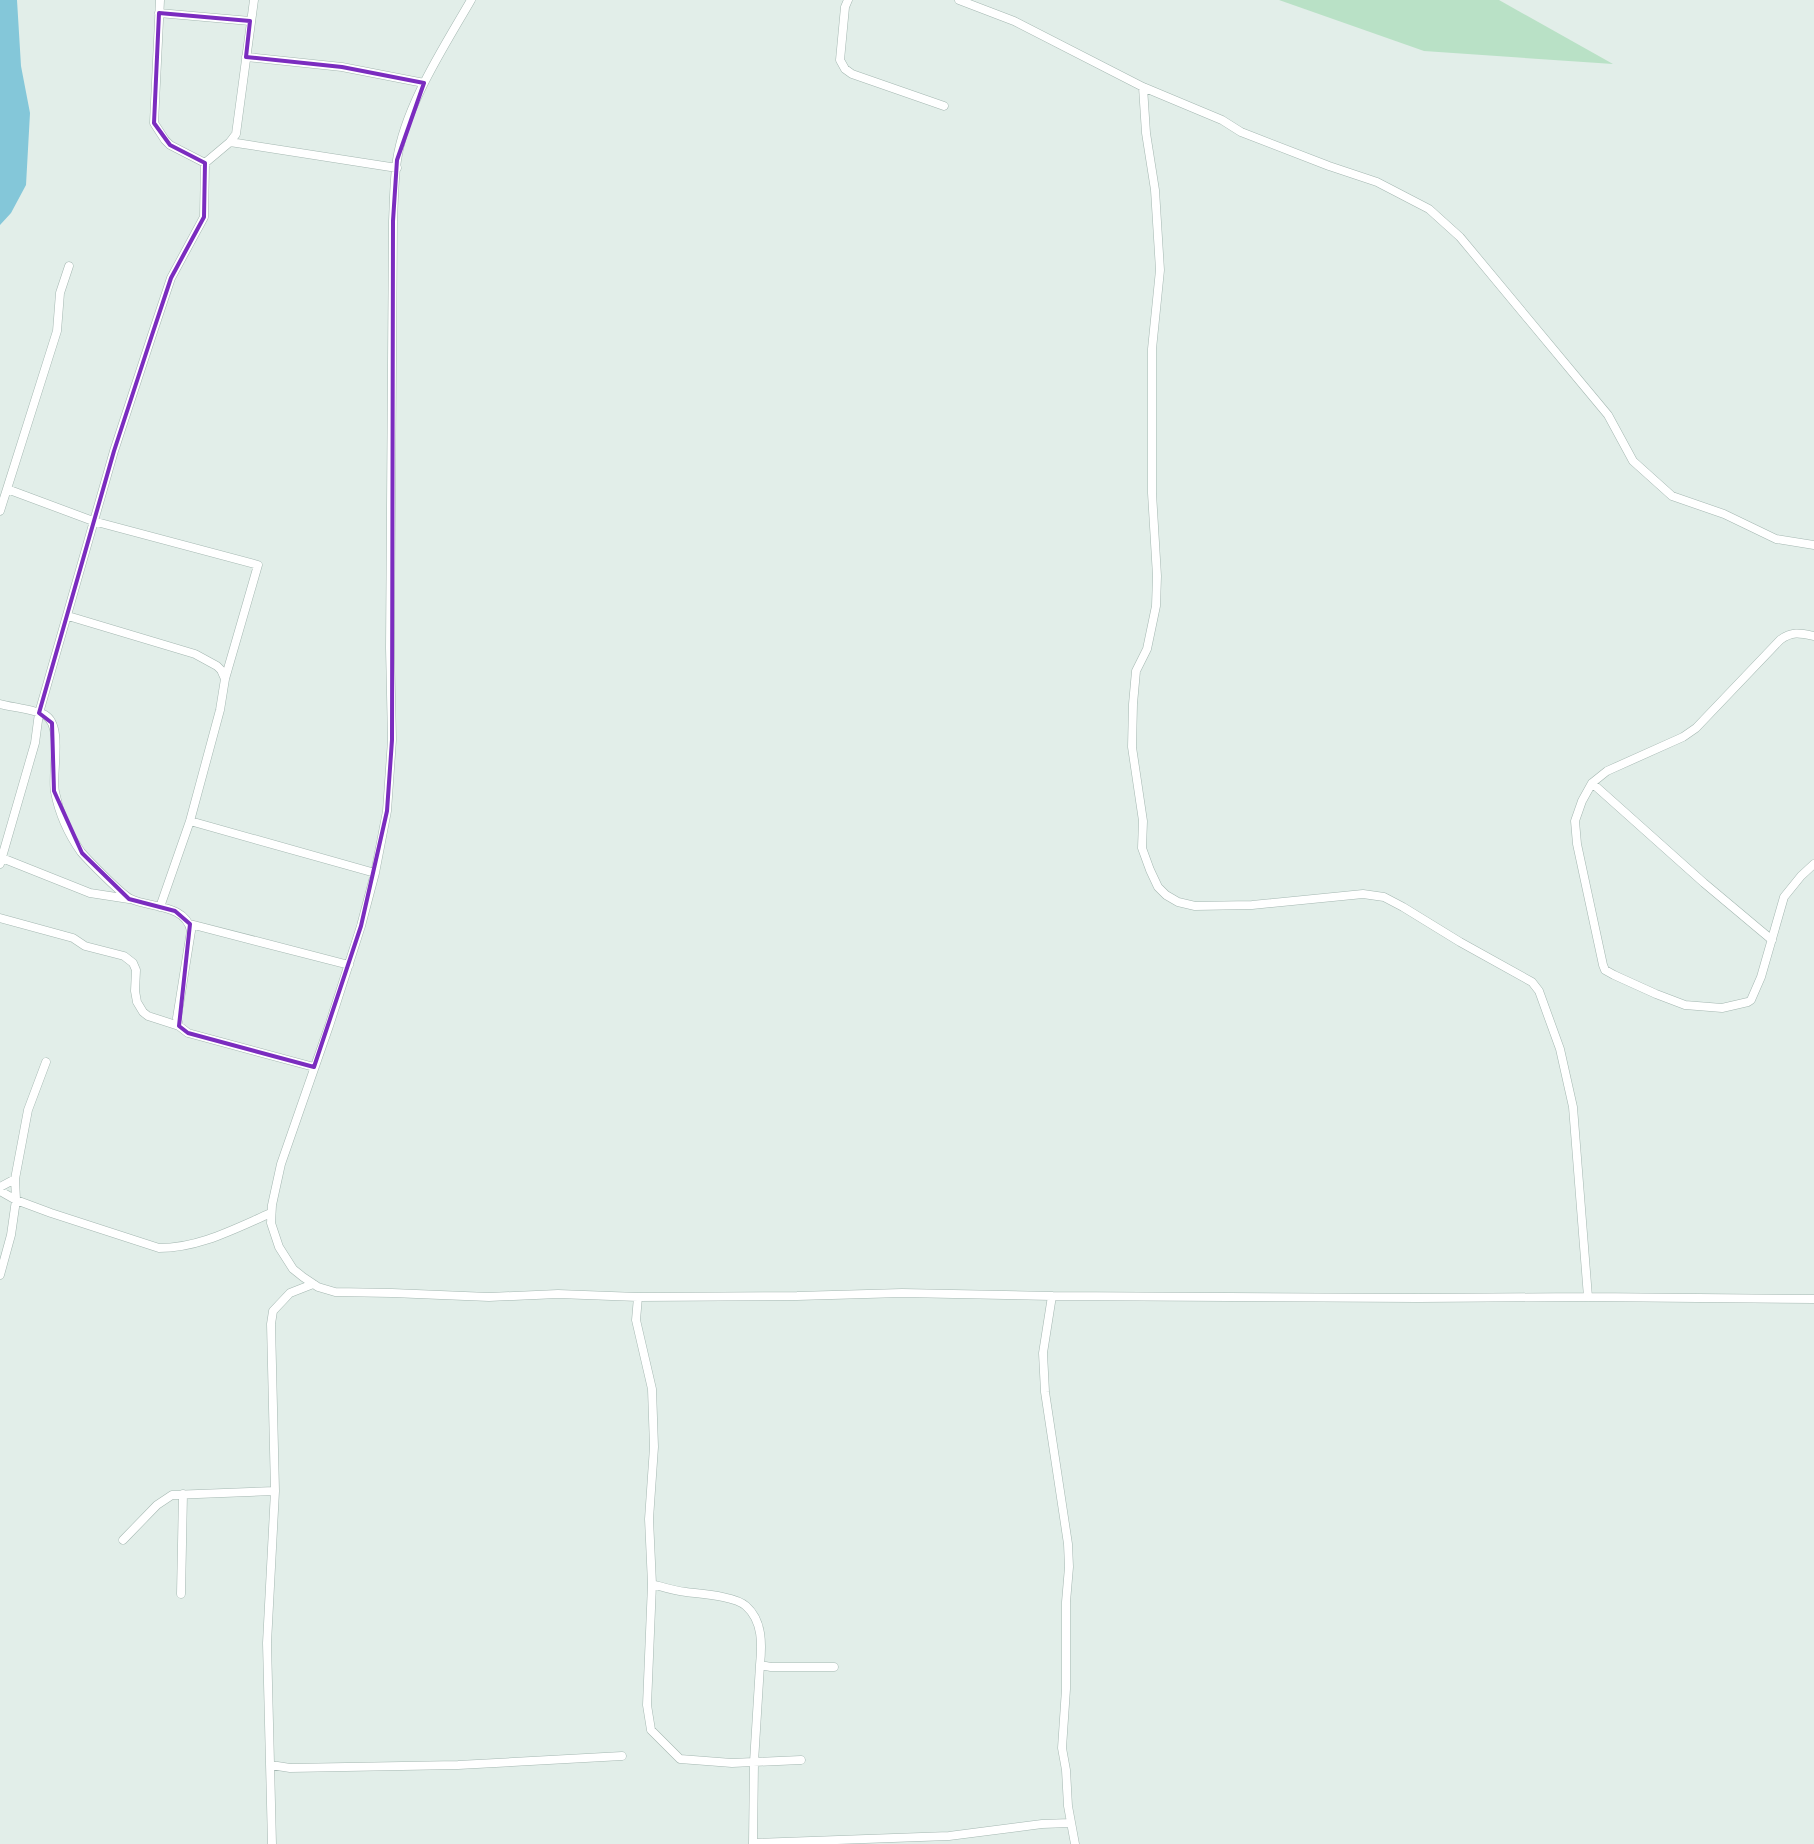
<svg xmlns="http://www.w3.org/2000/svg" width="1814" height="1844" font-family="Ubuntu,sans-serif">
  <rect width="100%" height="100%" fill="#e2eee9"/>
  <path fill="#b9e1c6" d="M 1279,0 L 1499,0 L 1613,64 L 1424,51 Z"/>
  <path fill="#84c7d9" d="M 0,0 L 17,0 L 21,66 L 30,113 L 26,185 L 11,213 L 0,225 Z"/>
  <g fill="none" stroke-linecap="round" stroke-linejoin="round">
    <g stroke="#a4b7b1" stroke-width="9">
      <path id="street" d="M 160,0 L 154,123 L 165,140 L 170,145 L 205,163
        M 471,0 C 444,47 405,106 397,160 C 394,180 394,201 393,221 L 390,648 L 392,740 L 387,811 L 375,873 L 361,926 L 329,1026 L 281,1164 L 272,1205 L 271,1223 L 279,1247 L 293,1269 L 303,1277 L 318,1287 L 335,1292 L 392,1293 L 489,1297 L 558,1294 L 638,1297 L 797,1296 L 902,1293 L 1052,1296 L 1418,1298 L 1588,1297 L 1814,1299
        M 848,0 L 845,7 L 840,60 L 845,69 L 852,74 L 944,106
        M 959,0 L 1014,21 L 1143,87 L 1222,120 L 1241,132 L 1329,166 L 1377,182 L 1429,209 L 1460,237 L 1608,415 L 1633,461 L 1672,496 L 1724,514 L 1776,539 L 1814,545
        M 159,13 L 250,21
        M 246,57 L 342,67 L 424,83
        M 1143,87 L 1146,133 L 1155,190 L 1160,270 L 1152,349 L 1152,493 L 1157,576 L 1156,606 L 1147,649 L 1136,671 L 1133,704 L 1132,747 L 1143,821 L 1142,848 L 1150,870 L 1158,887 L 1166,895 L 1178,902 L 1195,906 L 1252,905 L 1363,894 L 1384,897 L 1403,907 L 1460,942 L 1532,982 L 1539,991 L 1560,1049 L 1573,1107 L 1588,1297
        M 230,142 L 397,168
        M 7,489 L 93,521 L 258,565 L 225,679 L 220,710 L 190,821 L 160,907
        M 0,511 L 57,331 L 60,293 L 69,266
        M 68,616 L 195,654 L 217,666 L 221,670 L 225,679
        M 1814,636 C 1800,633 1792,631 1780,640 L 1696,728 L 1683,737 L 1607,771 L 1592,783 L 1582,801 L 1575,821 L 1577,844 L 1603,965 L 1605,970 L 1614,975 L 1656,994 L 1685,1005 L 1722,1008 L 1748,1002 L 1751,1000 L 1761,977 L 1784,897 L 1801,876 L 1814,864
        M 0,704 C 11,707 36,710 45,715 C 64,726 51,774 55,792 C 59,813 69,835 81,852 C 87,859 123,896 131,899 C 150,908 186,904 191,931 L 177,1018 L 179,1026
        M 1592,783 L 1704,883 L 1772,940
        M 190,821 L 375,873
        M 2,858 L 90,893 L 129,899
        M 0,864 L 35,743 L 39,713 L 114,451 L 152,335 L 171,278 L 204,217 L 205,163 L 230,142 L 236,134 L 254,0
        M 0,918 L 73,938 L 85,946 L 124,956 L 133,963 L 136,970 L 135,991 L 137,1002 L 143,1012 L 148,1016 L 179,1026 L 188,1033 L 314,1067
        M 190,924 L 349,965
        M 0,1187 L 15,1179 L 28,1110 L 46,1062
        M 0,1191 L 16,1200 L 51,1213 L 159,1248 C 199,1248 234,1229 271,1213
        M 0,1275 L 11,1235 L 16,1200 L 15,1179
        M 1052,1296 L 1043,1353 L 1045,1392 L 1068,1544 L 1069,1567 L 1066,1602 L 1066,1689 L 1062,1748 L 1066,1770 L 1068,1806 L 1075,1844
        M 638,1297 L 636,1320 L 652,1389 L 654,1447 L 649,1519 L 652,1584 C 663,1587 674,1591 686,1592 C 701,1594 735,1596 746,1606 C 763,1621 762,1645 760,1665 L 771,1667 L 834,1667
        M 123,1540 L 157,1505 L 172,1495 L 275,1491
        M 652,1584 L 647,1705 L 651,1730 L 680,1759 L 732,1763 L 801,1760
        M 181,1594 L 183,1494
        M 271,1765 L 290,1768 L 458,1765 L 622,1756
        M 753,1843 L 949,1836 L 1042,1824 L 1070,1823
        M 272,1844 L 267,1643 L 275,1491 L 271,1324 L 273,1311 L 290,1293 L 313,1284
        M 753,1844 L 754,1762 L 760,1665"/>
    </g>
    <use href="#street" stroke="#fff" stroke-width="8"/>
  </g>
  <path fill="none" stroke="#7b2cbf" stroke-width="4" stroke-linejoin="round" d="M 159,13 L 250,21 L 246,57 L 342,67 L 424,83 L 397,160 L 393,221 L 392,740 L 387,811 L 361,926 L 314,1067 L 188,1033 L 179,1026 L 190,924 L 175,911 L 129,899 L 82,853 L 54,791 L 52,723 L 39,713 L 114,451 L 152,335 L 171,278 L 204,217 L 205,163 L 170,145 L 154,123 Z"/>
</svg>
